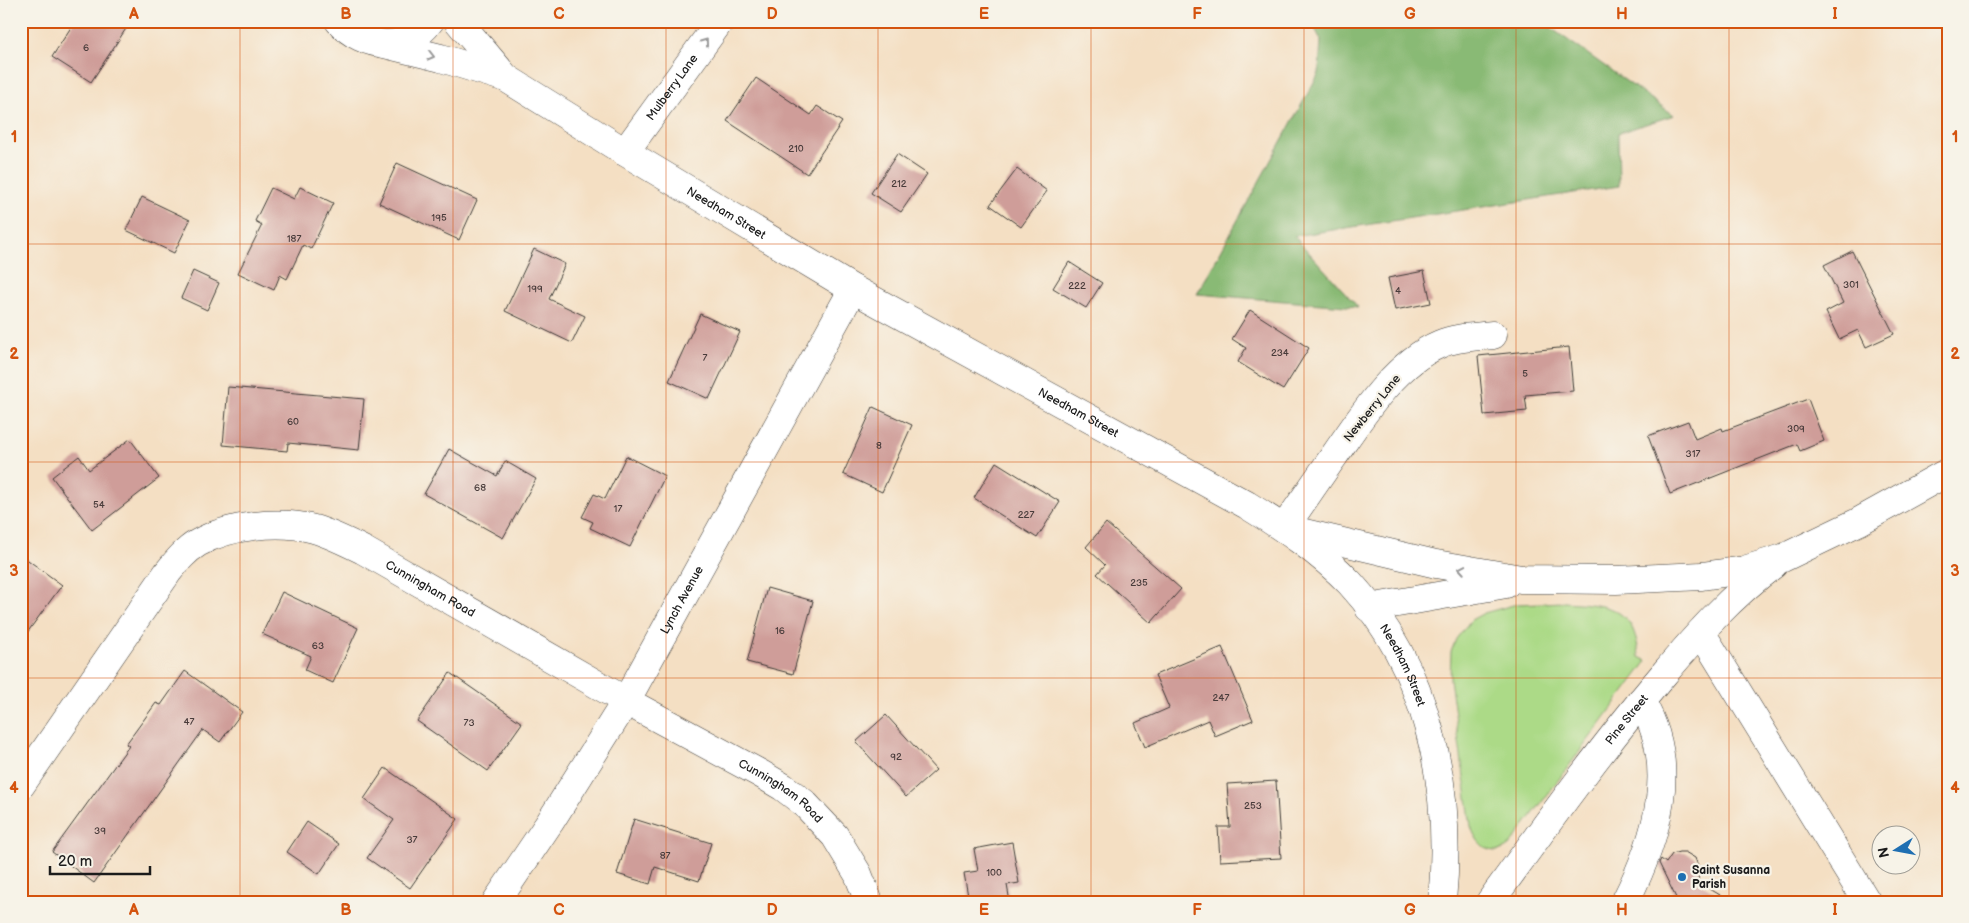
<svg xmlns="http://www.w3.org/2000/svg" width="1969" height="923" font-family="'Balsamiq Sans',sans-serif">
  <rect width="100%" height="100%" fill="#f7f3e8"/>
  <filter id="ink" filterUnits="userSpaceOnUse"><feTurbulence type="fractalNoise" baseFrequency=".02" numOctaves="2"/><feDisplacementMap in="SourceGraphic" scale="10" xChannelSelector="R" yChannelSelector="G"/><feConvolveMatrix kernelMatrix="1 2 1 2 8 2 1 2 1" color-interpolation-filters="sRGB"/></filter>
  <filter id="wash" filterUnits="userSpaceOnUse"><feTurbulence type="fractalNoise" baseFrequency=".0096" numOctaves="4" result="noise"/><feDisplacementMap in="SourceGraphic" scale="20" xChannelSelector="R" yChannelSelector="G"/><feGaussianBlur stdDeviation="1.12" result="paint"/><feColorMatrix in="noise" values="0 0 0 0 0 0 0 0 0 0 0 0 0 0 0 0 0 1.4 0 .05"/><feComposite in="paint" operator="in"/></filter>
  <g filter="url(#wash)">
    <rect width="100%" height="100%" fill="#f4dfc3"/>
    <path fill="#acda87" stroke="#647b52" d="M 1564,602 C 1608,605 1635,606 1639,657 L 1647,661 L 1510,845 C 1492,860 1476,844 1471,826 L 1450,679 L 1451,652 L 1456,639 L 1471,620 L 1484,613 L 1517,604 Z"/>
    <path fill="#89ba74" stroke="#526b48" d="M 1311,21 L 1541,21 L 1674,115 L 1618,133 L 1619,186 L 1294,236 L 1358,307 L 1197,294 L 1319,73 L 1321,40 Z"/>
    <g id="blocks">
      <path fill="#cf9d99" d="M 75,21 L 131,21 L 91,82 L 52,57 Z
        M 756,78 L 811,115 L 817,106 L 842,122 L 807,174 L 727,121 Z
        M 897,154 L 927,174 L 901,212 L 871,193 Z
        M 397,163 L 477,200 L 459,240 L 379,203 Z
        M 1017,169 L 1047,191 L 1021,227 L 990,205 Z
        M 300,187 L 333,203 L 311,249 L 303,245 L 287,279 L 280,275 L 274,290 L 238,273 L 262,225 L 255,221 L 271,188 L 294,199 Z
        M 142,197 L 190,220 L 174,253 L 126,230 Z
        M 534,249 L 565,264 L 549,299 L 585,316 L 572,343 L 505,311 Z
        M 1852,251 L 1894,334 L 1866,347 L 1858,330 L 1839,339 L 1826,312 L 1843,303 L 1824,265 Z
        M 1069,262 L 1102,283 L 1086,308 L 1053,288 Z
        M 193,271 L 219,283 L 207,310 L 181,298 Z
        M 1424,271 L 1431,303 L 1395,310 L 1388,278 Z
        M 1250,310 L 1309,348 L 1283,390 L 1238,362 L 1246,348 L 1232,339 Z
        M 700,314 L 740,332 L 709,399 L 669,381 Z
        M 1569,347 L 1573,391 L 1525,395 L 1527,411 L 1484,415 L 1478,356 Z
        M 228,387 L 364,399 L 359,450 L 288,443 L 287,451 L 223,445 Z
        M 1808,399 L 1824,441 L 1800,451 L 1797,444 L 1670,494 L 1648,436 L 1688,421 L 1695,439 L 1722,428 L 1723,431 Z
        M 873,407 L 912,425 L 882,492 L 843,474 Z
        M 130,439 L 159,478 L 92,530 L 52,477 L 79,456 L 89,470 Z
        M 449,449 L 497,476 L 505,461 L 536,479 L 503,538 L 424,494 Z
        M 626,456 L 665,476 L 630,547 L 590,528 L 593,522 L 582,517 L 594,494 L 605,499 Z
        M 996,462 L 1060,502 L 1037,538 L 974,498 Z
        M 1106,523 L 1181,589 L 1151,623 L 1097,574 L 1105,565 L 1086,547 Z
        M 21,555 L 62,585 L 21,641 Z
        M 767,588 L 813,601 L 793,674 L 747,662 Z
        M 282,592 L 358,628 L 333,683 L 305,670 L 311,656 L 262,634 Z
        M 1222,647 L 1253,720 L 1215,736 L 1208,720 L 1145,747 L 1135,723 L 1169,708 L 1155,675 Z
        M 185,671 L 242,712 L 220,742 L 203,730 L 94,883 L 52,852 L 129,746 L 126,744 L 156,703 L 161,705 Z
        M 450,673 L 522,723 L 488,771 L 417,721 Z
        M 886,715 L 936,770 L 906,797 L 856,742 Z
        M 385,768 L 458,819 L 410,888 L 367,858 L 394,820 L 364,799 Z
        M 1276,781 L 1281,858 L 1220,861 L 1218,827 L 1230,827 L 1227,784 Z
        M 634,819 L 711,843 L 699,881 L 655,867 L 650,884 L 617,874 Z
        M 307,822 L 339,844 L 319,874 L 287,852 Z
        M 1012,842 L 1019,883 L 1007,885 L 1010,902 L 969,902 L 964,873 L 978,871 L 974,849 Z
        M 1679,852 L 1685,852 L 1695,858 L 1699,868 L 1698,882 L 1732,902 L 1678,902 L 1659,863 L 1661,859 L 1666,863 L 1672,854 Z"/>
    </g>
  </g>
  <g filter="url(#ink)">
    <use href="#blocks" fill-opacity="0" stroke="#3c3935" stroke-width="1"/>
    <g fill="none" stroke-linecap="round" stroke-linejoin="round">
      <g stroke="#3c3935" stroke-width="29">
        <g id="minor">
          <path id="s1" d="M 625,152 L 720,21"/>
          <path d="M 1493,335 C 1475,337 1456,337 1440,344 C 1395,363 1361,417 1334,456 C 1317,480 1301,504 1284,528 L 1436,564 L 1521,579 L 1616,580 L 1702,576 L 1744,570 L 1783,558 L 1858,522 L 1948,472"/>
          <path d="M 1369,608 L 1506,584"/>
          <path d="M 1701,632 L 1867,902"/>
          <path id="s2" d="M 21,785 L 168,572 C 177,561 186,550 198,543 C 229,525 280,520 314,529 C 331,534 347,542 363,550 L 626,701 L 761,774 L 783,787 L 804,803 L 835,836 L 858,874 L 869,902"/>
          <path id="s3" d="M 496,902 L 550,822 L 626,701 L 853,289"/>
          <path id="s4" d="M 1490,902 C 1546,825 1601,748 1663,675 C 1696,636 1731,596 1773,565"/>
          <path d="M 1625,902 C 1657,839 1680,766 1641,701"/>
        </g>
      </g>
      <g stroke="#3c3935" stroke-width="29">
        <g id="major">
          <path d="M 339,21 C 363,48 407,54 430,21"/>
          <path d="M 458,21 L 506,78"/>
          <path id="s5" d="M 384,44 L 441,58 L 506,78 L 625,152 L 853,289 L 1247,505 C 1284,528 1320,552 1350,583 C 1429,669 1453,788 1442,902"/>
        </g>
      </g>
      <use href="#minor" stroke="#fff" stroke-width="28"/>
      <use href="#major" stroke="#fff" stroke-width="28"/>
    </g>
    <defs><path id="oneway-chevron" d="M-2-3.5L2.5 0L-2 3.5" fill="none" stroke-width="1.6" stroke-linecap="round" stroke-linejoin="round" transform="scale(1.25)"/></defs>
    <g stroke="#999">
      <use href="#oneway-chevron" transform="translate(705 42) rotate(-54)"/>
      <use href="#oneway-chevron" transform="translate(431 56) rotate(14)"/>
      <use href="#oneway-chevron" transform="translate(1462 569) rotate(-170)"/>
    </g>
  </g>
  <path fill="none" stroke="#d4530e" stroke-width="1" stroke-opacity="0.55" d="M 240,21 L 240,902M 453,21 L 453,902M 666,21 L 666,902M 878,21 L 878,902M 1091,21 L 1091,902M 1304,21 L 1304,902M 1516,21 L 1516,902M 1729,21 L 1729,902M 21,244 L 1948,244M 21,462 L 1948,462M 21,678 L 1948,678"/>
  <circle fill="#1f6fb2" stroke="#f7f3e8" stroke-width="2" cx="1682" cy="877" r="5"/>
  <g text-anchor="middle" stroke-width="4.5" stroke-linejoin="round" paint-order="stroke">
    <g font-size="10" fill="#493c3b">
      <text x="86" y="51">6</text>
      <text x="796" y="152">210</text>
      <text x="899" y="187">212</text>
      <text x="439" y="221">195</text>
      <text x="294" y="242">187</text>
      <text x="1851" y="288">301</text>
      <text x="1077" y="289">222</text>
      <text x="535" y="292">199</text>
      <text x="1398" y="294">4</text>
      <text x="1280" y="356">234</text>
      <text x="705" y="361">7</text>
      <text x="1525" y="377">5</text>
      <text x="293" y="425">60</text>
      <text x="1796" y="432">309</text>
      <text x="879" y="449">8</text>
      <text x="1693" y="457">317</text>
      <text x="480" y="491">68</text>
      <text x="99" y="508">54</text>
      <text x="618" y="512">17</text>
      <text x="1026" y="518">227</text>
      <text x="1139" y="586">235</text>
      <text x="780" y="634">16</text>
      <text x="318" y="649">63</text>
      <text x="1221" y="701">247</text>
      <text x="189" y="725">47</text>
      <text x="469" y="726">73</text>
      <text x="896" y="760">92</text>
      <text x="1253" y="809">253</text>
      <text x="100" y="834">39</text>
      <text x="412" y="843">37</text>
      <text x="665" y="859">87</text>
      <text x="994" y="876">100</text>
    </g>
    <g font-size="12" fill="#1c1c1c" stroke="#f7f3e8">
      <text dy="4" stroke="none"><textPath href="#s1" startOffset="80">Mulberry Lane</textPath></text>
      <text dy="4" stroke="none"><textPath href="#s5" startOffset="385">Needham Street</textPath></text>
      <text transform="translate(1372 408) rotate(-51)" y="4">Newberry Lane</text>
      <text dy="4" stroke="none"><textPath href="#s5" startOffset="790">Needham Street</textPath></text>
      <text dy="4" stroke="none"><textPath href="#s2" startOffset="551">Cunningham Road</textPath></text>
      <text dy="4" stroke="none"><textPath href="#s3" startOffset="355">Lynch Avenue</textPath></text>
      <text dy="4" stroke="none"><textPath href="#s5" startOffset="1210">Needham Street</textPath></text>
      <text dy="4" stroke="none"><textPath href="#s4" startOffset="228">Pine Street</textPath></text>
      <text dy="4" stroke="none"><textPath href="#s2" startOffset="956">Cunningham Road</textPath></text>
    </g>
    <g font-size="12" font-weight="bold" fill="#1c1c1c" stroke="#f7f3e8" text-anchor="start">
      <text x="1692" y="874">Saint Susanna<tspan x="1692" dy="14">Parish</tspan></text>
    </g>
  </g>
  <rect width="1969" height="923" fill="none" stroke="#f7f3e8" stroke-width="55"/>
  <g transform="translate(1896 850) rotate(259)"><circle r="24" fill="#f7f3e8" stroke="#9f9d96"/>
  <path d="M0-4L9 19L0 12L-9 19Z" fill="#1f6fb2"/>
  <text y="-8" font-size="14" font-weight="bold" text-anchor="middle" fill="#1c1c1c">N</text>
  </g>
  <path d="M50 866v8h100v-8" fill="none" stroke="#1c1c1c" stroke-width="2.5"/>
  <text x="58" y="866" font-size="15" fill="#1c1c1c" stroke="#f7f3e8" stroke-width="4" paint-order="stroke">20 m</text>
  <rect x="28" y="28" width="1914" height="868" fill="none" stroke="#d4530e" stroke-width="2"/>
  <g font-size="16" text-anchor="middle" font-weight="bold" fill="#d4530e">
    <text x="134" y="19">A</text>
    <text x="346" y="19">B</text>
    <text x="559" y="19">C</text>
    <text x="772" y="19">D</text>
    <text x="984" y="19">E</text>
    <text x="1197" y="19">F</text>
    <text x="1410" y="19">G</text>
    <text x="1622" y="19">H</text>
    <text x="1835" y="19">I</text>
    <text x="14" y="142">1</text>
    <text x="1955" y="142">1</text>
    <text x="14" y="359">2</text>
    <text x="1955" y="359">2</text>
    <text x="14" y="576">3</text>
    <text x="1955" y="576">3</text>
    <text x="14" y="793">4</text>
    <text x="1955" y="793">4</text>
    <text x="134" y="915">A</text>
    <text x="346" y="915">B</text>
    <text x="559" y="915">C</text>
    <text x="772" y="915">D</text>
    <text x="984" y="915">E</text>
    <text x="1197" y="915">F</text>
    <text x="1410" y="915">G</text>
    <text x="1622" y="915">H</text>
    <text x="1835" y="915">I</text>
  </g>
</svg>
